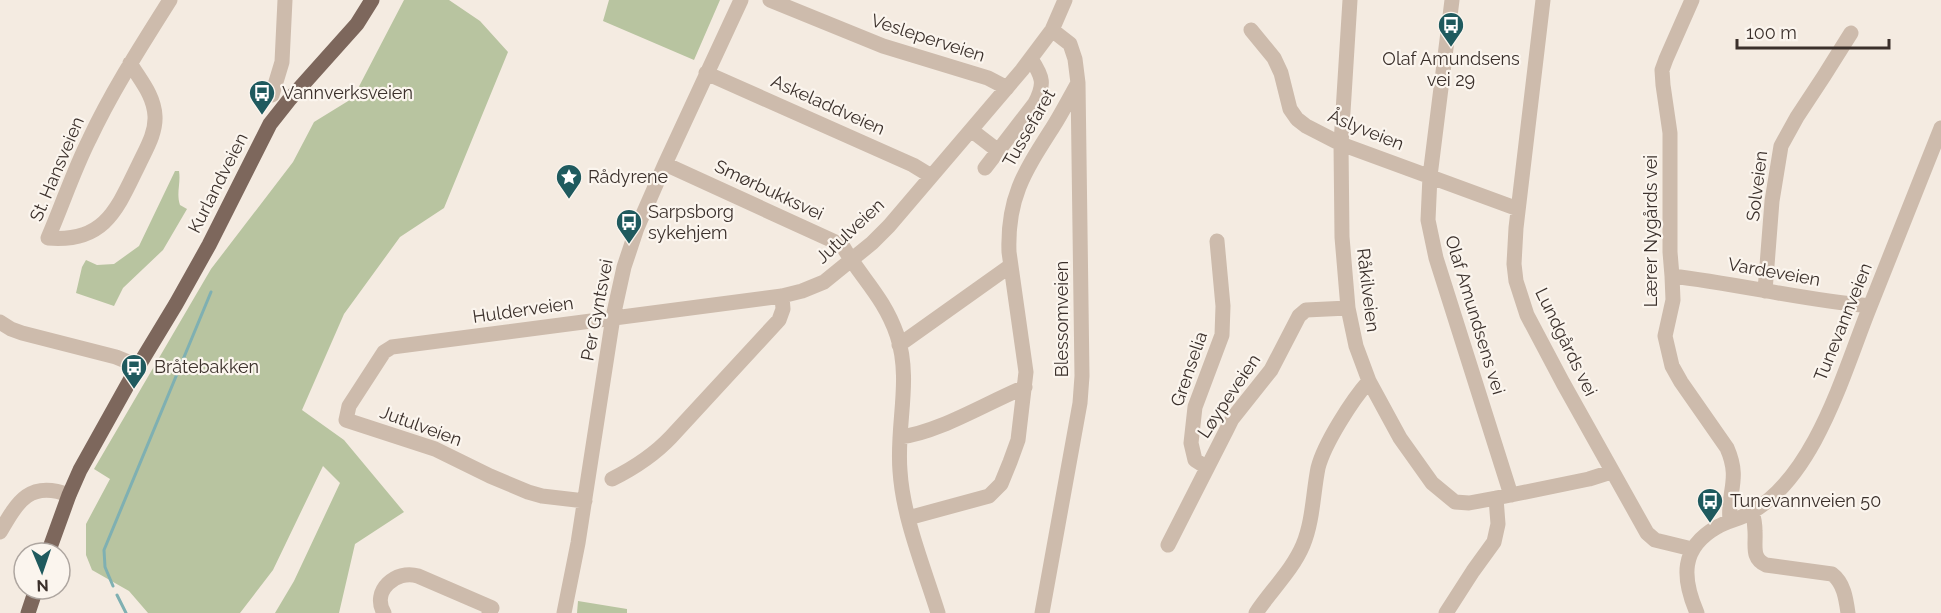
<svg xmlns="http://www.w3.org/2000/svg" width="1941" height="613" font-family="Raleway,sans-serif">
  <rect width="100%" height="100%" fill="#f4ebe1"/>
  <path fill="#b8c4a0" d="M 404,0 L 449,0 L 480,21 L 508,52 L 444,208 L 400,237 L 344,314 L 302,410 L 344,440 L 404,512 L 355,544 L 339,613 L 275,613 L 294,581 L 340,483 L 323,466 L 273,570 L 240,613 L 148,613 L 129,591 L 92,570 L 86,555 L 86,524 L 110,479 L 94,469 L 211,269 L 293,162 L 314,122 L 353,98 Z
    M 609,0 L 720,0 L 694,60 L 603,21 Z
    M 175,171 L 179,171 C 181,183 176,193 180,205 L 187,209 L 163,250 L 123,288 L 114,306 L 76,293 L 82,267 L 86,260 L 97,265 L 114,264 L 139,246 Z
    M 578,601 L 627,609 L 627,613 L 577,613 Z"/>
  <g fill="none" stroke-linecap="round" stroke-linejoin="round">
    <path stroke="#7fb0b2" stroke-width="3" d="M 113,586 L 105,567 L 104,550 L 211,292
      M 117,595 L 126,613"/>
    <path stroke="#cdbbac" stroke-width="15" d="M 770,0 L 883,46 L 988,78 L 1007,88
      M 1350,0 L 1341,144 L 1342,237 L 1348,308 L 1356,346 L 1369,381 L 1400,438 L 1432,483 L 1455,502 L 1469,503 L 1496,498 L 1589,479 L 1611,472
      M 1452,0 L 1430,176 L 1428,220 L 1436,258 L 1511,495
      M 1543,0 L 1516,228 L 1514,264 L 1516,281 L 1527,315 L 1563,383 L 1647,533 L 1655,540 L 1692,549
      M 1692,0 L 1666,59 L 1662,70 L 1663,85 L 1670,133 L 1670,252 L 1672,276 L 1673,300 L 1665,336 L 1672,366 L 1681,382 L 1727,448 C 1741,480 1727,491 1730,521
      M 1251,30 L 1274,58 L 1281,73 L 1290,109 L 1297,119 L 1306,126 L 1341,144 L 1518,209
      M 130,63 C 140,80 154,95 155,116 C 156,133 146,149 139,164 C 117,209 105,243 48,238 C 62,206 73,172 89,140 C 112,91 141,46 170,0
      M 706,73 L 913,165 L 931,176
      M 272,95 L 282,62 L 285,0
      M 971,130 L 997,150
      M 665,164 L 842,245 C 861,278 884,297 897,335 C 912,380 896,425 900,471 C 903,518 924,568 938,613
      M 985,168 L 1035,103 C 1045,84 1043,77 1031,59
      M 1672,276 C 1739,284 1803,300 1870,306
      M 1765,291 L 1772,201 L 1781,146 L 1797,117 L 1824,76 L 1851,33
      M 0,322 L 11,329 L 22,333 L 116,357 L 138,366
      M 899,345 L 1010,266
      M 900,437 C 938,433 988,402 1025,387
      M 1206,467 L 1195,460 L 1191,443 L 1195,407 L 1222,335 L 1223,306 L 1217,241
      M 612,479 C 634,468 654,455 671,437 L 779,320 L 783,309 L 782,296
      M 585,501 L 542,496 L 528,492 L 490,476 L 435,449 L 346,420 L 349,406 L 384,352 L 392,347 L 782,296 L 802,291 L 824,282 L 872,243 L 889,226 L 1022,70 L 1052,30 L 1065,0
      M 1752,512 C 1754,518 1755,525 1755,531 C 1756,546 1751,558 1766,565 L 1832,574 C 1844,583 1846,599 1848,613
      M 908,518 L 989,496 L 1001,484 L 1010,462 L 1018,440 L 1026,372 L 1009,252 C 1007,197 1025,171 1053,127 C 1062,113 1070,97 1078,83
      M 0,532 C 18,501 30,480 69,495
      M 1168,545 L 1227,429 L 1232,419 L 1271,370 L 1299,316 L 1306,310 L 1348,308
      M 384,613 C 371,591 396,569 418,576 L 492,608 L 489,613
      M 564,613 L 578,543 L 613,317 L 624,267 L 637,228 L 665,164 L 741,0
      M 1042,613 L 1080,403 L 1082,376 L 1078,83 L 1075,59 L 1070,44 L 1052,30
      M 1256,613 C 1271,590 1292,571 1303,545 C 1313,521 1313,493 1318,468 C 1324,444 1352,400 1369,381
      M 1446,613 L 1473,571 L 1494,542 L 1498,524 L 1496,498
      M 1697,613 C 1682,578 1680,548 1717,527 C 1727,521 1740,519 1750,513 C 1815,477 1843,374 1869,309 C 1893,248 1917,188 1941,128"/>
    <path stroke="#7d675c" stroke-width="15" d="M 48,553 L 69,495 L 80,470 L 133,375 L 176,304 L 209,245 L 270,124 L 289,100 L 357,24 L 372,0
      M 28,613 L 36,589"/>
  </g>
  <defs>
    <g id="bus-pin" transform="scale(1.35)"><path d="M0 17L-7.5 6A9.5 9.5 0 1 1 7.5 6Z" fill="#1f5a5e" stroke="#fbf5ee"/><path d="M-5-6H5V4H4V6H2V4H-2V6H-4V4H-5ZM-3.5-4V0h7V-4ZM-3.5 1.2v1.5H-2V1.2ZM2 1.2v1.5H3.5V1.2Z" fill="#fff"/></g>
    <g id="sight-pin" transform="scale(1.35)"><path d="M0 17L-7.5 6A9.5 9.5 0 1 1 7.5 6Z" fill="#1f5a5e" stroke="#fbf5ee"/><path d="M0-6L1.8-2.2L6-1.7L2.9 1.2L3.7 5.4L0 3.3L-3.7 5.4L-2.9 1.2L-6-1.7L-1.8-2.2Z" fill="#fff"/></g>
  </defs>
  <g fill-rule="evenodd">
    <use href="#bus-pin" x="1451" y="25"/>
    <use href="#bus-pin" x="262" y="93"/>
    <use href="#sight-pin" x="569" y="177"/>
    <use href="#bus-pin" x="629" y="222"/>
    <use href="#bus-pin" x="134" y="367"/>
    <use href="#bus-pin" x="1710" y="501"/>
  </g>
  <g text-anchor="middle" stroke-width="4.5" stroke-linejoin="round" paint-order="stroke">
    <g font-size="18" fill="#3b302b" stroke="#fbf5ee">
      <text transform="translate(928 38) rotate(18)" y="6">Vesleperveien</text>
      <text transform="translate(828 105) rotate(24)" y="6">Askeladdveien</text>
      <text transform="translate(1029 128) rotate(-60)" y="6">Tussefaret</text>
      <text transform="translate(1366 130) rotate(22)" y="6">Åslyveien</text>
      <text transform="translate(57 169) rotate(-67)" y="6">St. Hansveien</text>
      <text transform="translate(218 183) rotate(-63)" y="6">Kurlandveien</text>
      <text transform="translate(1757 186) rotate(-83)" y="6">Solveien</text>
      <text transform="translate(769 190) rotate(25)" y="6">Smørbukksvei</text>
      <text transform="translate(850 231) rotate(-43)" y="6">Jutulveien</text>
      <text transform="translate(1651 231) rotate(-90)" y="6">Lærer Nygårds vei</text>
      <text transform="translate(1774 272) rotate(10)" y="6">Vardeveien</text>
      <text transform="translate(1368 290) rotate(83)" y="6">Råkilveien</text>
      <text transform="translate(523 310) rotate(-8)" y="6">Hulderveien</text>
      <text transform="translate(597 310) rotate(-79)" y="6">Per Gyntsvei</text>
      <text transform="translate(1475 315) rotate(73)" y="6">Olaf Amundsens vei</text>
      <text transform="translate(1062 319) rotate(-90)" y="6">Blessomveien</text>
      <text transform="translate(1843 322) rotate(-68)" y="6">Tunevannveien</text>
      <text transform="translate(1566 342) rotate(64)" y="6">Lundgårds vei</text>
      <text transform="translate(1189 369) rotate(-71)" y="6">Grenselia</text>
      <text transform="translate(1229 396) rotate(-56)" y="6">Løypeveien</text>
      <text transform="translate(421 426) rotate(20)" y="6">Jutulveien</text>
    </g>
    <g font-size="18" fill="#3b302b" stroke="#fbf5ee" text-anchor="start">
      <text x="1451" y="65" text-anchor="middle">Olaf Amundsens<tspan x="1451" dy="21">vei 29</tspan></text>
      <text x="282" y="99">Vannverksveien</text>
      <text x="588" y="183">Rådyrene</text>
      <text x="648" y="218">Sarpsborg<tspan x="648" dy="21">sykehjem</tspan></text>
      <text x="154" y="373">Bråtebakken</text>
      <text x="1730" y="507">Tunevannveien 50</text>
    </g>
  </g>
  <g transform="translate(42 571) rotate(178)"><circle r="28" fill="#fbf5ee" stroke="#aea6a0" stroke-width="1.5"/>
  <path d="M0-4.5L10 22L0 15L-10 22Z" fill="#1f5a5e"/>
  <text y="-9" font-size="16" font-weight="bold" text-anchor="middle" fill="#3b302b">N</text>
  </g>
  <path d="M1737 39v9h152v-9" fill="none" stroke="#3b302b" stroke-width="3"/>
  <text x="1746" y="39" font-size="18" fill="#3b302b" stroke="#fbf5ee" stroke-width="4.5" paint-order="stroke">100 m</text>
</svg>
